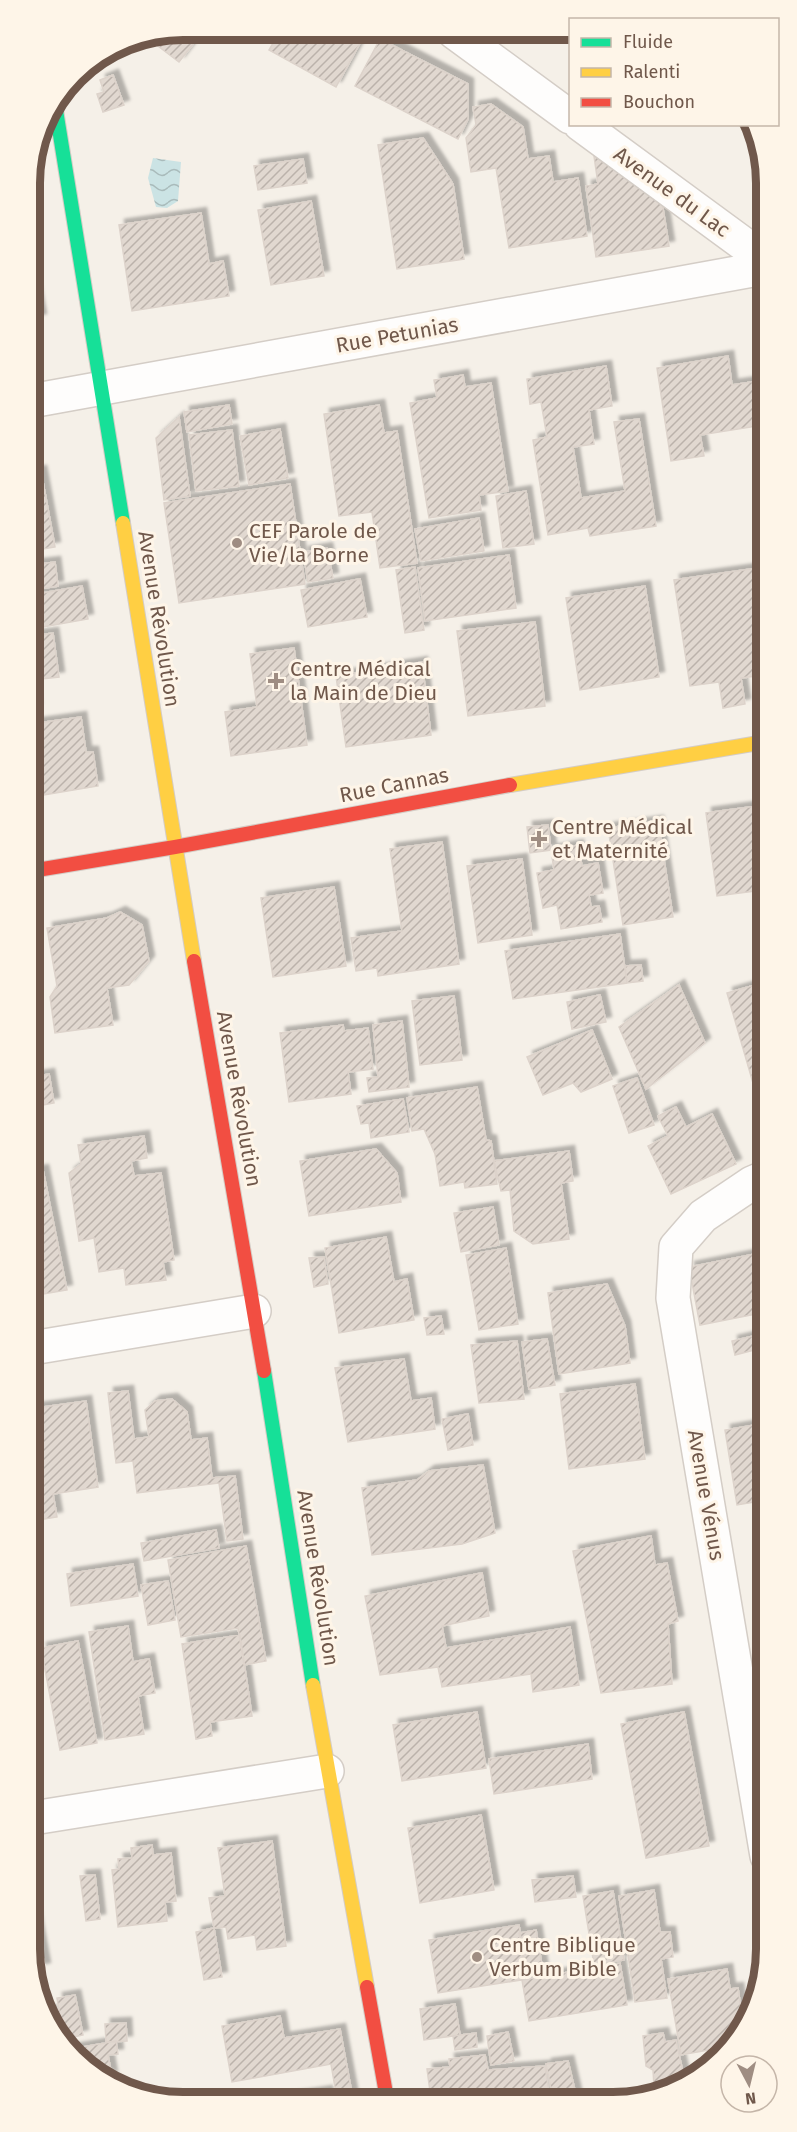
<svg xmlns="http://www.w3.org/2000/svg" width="797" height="2132" font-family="'Fira Sans',sans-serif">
  <defs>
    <pattern id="water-waves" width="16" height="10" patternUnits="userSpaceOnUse" patternTransform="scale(1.5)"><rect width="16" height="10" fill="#cbe3e4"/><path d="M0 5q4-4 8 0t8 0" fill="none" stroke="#a9bbbb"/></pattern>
    <pattern id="building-hatch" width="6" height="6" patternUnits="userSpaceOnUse" patternTransform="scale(1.5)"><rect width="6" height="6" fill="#e1d8d0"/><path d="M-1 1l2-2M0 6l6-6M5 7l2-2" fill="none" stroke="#bbb2ab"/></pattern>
    <filter id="shadow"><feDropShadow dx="5.5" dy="-5.5" stdDeviation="1.5" flood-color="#0004"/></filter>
  </defs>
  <rect width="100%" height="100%" fill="#f5f0e8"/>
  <path fill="url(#water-waves)" d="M 153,158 L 181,162 L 178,201 L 167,208 L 156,207 L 148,178 Z"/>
  <path fill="url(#building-hatch)" stroke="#ddd3cb" stroke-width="1.5" filter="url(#shadow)" d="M 185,30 L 197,39 L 179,62 L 146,37 Z
    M 280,31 L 337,31 L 360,43 L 336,87 L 269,50 Z
    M 380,39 L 468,84 L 468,119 L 458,139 L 355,86 Z
    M 113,75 L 124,105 L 103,112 L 97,94 L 104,92 L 100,80 Z
    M 491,104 L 523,127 L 528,159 L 549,156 L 553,182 L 578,178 L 587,236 L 509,248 L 496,168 L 471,172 L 466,138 L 476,125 L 473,107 Z
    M 423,138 L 453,184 L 464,259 L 397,269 L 378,145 Z
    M 593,149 L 661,196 L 669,246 L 596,257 L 586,186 L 598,184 Z
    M 303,159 L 307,183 L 258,190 L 254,166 Z
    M 311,201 L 324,276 L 271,285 L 258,210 Z
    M 201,213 L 209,264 L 223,261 L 229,296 L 132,311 L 119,225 Z
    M 30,262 L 41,319 L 31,321 Z
    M 728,356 L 732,385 L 757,381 L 764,425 L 700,435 L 704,456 L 671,461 L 657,368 Z
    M 606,366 L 612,406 L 589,410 L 594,444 L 573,447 L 581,498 L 625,491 L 614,422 L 639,419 L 656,526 L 590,536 L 588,528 L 548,535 L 533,440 L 547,437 L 541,402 L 530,404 L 527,379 Z
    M 463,375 L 465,387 L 491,383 L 508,491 L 479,495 L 481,510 L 429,518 L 410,403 L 437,398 L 434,380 Z
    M 229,405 L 232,424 L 187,432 L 184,412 Z
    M 379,405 L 384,433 L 397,431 L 417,563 L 380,568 L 372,512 L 339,516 L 324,414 Z
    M 179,417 L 190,496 L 164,500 L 156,438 Z
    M 280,429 L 288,478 L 249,485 L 240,436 Z
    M 232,430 L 239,486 L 196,491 L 189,435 Z
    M 41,471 L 55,547 L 31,551 L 31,473 Z
    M 290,484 L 305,584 L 179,603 L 164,503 Z
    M 526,491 L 534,544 L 503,548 L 496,496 Z
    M 479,518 L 484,551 L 421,561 L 415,529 Z
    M 327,548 L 333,578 L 308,582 L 303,552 Z
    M 509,555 L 516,608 L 425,621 L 418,568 Z
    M 55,562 L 58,586 L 31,590 L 31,565 Z
    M 415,567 L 424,630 L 405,633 L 396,570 Z
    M 765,567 L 765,675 L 741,678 L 745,704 L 723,708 L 719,682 L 690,686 L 674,580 Z
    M 360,579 L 367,617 L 308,627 L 301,590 Z
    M 82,586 L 88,619 L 31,629 L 31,595 Z
    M 645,586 L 659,677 L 580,690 L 566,598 Z
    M 535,622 L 545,706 L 468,716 L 457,631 Z
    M 53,633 L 59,677 L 32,680 L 36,709 L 31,709 L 31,636 Z
    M 294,648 L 307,745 L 231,756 L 225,712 L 257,707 L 250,654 Z
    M 422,662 L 431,735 L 346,747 L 336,676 Z
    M 81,717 L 86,752 L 93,752 L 98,786 L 31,797 L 31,724 Z
    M 764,805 L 765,871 L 753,873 L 755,891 L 717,896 L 706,813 Z
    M 658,821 L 673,917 L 623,925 L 608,828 Z
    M 548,825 L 551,850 L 530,853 L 527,827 Z
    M 442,842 L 459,964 L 378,976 L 377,968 L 356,971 L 351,938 L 402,931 L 390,849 Z
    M 578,845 L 582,866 L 598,863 L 603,893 L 589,895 L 591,907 L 599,906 L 602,922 L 561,929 L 557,905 L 543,908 L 537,873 L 554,870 L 551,850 Z
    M 522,859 L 532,935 L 478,943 L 467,866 Z
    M 334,887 L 346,966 L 273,977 L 261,898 Z
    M 120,912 L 142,925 L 149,961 L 129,985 L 107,988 L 113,1025 L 55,1033 L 50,997 L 57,986 L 47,928 L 107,918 Z
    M 620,934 L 627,983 L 513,999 L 505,951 Z
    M 641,965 L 643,981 L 627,983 L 625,966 Z
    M 765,982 L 765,1103 L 759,1104 L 727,993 Z
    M 679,985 L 705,1043 L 646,1089 L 619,1027 Z
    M 600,995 L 606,1022 L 572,1029 L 567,1002 Z
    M 454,996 L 462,1060 L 420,1065 L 412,1001 Z
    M 402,1021 L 409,1087 L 369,1092 L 367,1078 L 378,1077 L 373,1025 Z
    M 343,1025 L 344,1031 L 368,1028 L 373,1069 L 348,1072 L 351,1094 L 289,1102 L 280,1033 Z
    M 592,1030 L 612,1079 L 581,1092 L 573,1083 L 543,1095 L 527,1057 Z
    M 49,1074 L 54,1103 L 32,1107 L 32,1077 Z
    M 637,1078 L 654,1125 L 629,1133 L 613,1086 Z
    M 477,1087 L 486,1140 L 491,1141 L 497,1184 L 465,1188 L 464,1182 L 440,1186 L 435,1154 L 424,1129 L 412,1131 L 407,1098 Z
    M 403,1099 L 409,1132 L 371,1138 L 369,1123 L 361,1124 L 357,1106 Z
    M 676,1107 L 686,1127 L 712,1114 L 736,1164 L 671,1194 L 648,1146 L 668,1136 L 658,1116 Z
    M 144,1136 L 147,1158 L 131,1161 L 134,1176 L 161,1173 L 174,1260 L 163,1262 L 166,1280 L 126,1285 L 124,1268 L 99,1272 L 94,1238 L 79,1241 L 69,1173 L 81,1164 L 78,1145 Z
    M 376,1149 L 397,1173 L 401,1202 L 309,1216 L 300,1161 Z
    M 569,1151 L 573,1181 L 561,1183 L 569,1239 L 533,1244 L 514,1231 L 510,1190 L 501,1191 L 494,1161 Z
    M 43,1170 L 67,1290 L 38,1295 L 34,1274 L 32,1275 L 32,1172 Z
    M 493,1207 L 499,1245 L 461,1252 L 454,1213 Z
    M 386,1237 L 394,1282 L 407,1279 L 414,1320 L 339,1333 L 325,1248 Z
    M 506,1248 L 518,1324 L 479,1330 L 466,1255 Z
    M 765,1252 L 766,1312 L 700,1325 L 689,1267 Z
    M 324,1257 L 328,1284 L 314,1287 L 309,1258 Z
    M 607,1284 L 625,1326 L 630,1363 L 559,1374 L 548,1293 Z
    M 441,1316 L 444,1334 L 427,1335 L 424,1318 Z
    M 766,1333 L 766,1347 L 735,1355 L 732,1341 Z
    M 547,1339 L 555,1385 L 529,1389 L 522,1342 Z
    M 517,1341 L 524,1399 L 479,1403 L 471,1345 Z
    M 404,1359 L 411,1401 L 431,1398 L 435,1429 L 348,1442 L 335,1368 Z
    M 635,1384 L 645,1459 L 569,1469 L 560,1394 Z
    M 128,1391 L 134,1439 L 149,1437 L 145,1410 L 155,1401 L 172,1399 L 187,1412 L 191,1440 L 207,1438 L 212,1478 L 235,1476 L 243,1539 L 227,1541 L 219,1483 L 137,1493 L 133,1461 L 116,1463 L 108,1393 Z
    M 86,1401 L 98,1487 L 53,1494 L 57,1517 L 32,1521 L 32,1413 L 36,1408 Z
    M 468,1414 L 473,1445 L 448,1450 L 442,1419 Z
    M 766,1423 L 766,1500 L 737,1505 L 725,1430 Z
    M 483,1465 L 495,1533 L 462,1544 L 372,1555 L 362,1488 L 417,1480 L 429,1471 Z
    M 216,1530 L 219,1548 L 144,1561 L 141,1543 Z
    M 651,1536 L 655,1565 L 667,1563 L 678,1621 L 668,1624 L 672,1684 L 601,1693 L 573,1551 Z
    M 246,1546 L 266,1661 L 244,1665 L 238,1628 L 181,1637 L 168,1560 Z
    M 133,1564 L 138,1596 L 71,1606 L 67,1574 Z
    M 482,1573 L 489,1616 L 442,1626 L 446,1648 L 570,1627 L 579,1685 L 533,1692 L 531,1674 L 442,1687 L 438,1667 L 380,1675 L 365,1596 Z
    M 168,1581 L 175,1620 L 148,1625 L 141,1585 Z
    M 128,1626 L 133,1662 L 149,1659 L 155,1693 L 138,1696 L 144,1734 L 105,1740 L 89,1632 Z
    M 240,1635 L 252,1716 L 210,1722 L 212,1736 L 196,1739 L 182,1644 Z
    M 78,1641 L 97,1743 L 60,1750 L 41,1648 Z
    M 477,1712 L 486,1768 L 402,1781 L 393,1725 Z
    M 684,1712 L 709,1846 L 646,1858 L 621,1724 Z
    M 588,1744 L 592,1779 L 494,1794 L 489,1759 Z
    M 481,1815 L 494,1890 L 420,1903 L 408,1828 Z
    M 272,1841 L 286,1946 L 257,1950 L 255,1935 L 228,1939 L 226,1927 L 214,1928 L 209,1898 L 225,1896 L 218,1848 Z
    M 152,1845 L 153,1855 L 171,1853 L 176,1901 L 165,1902 L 167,1921 L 118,1927 L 112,1870 L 119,1869 L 118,1859 L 132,1858 L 131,1848 Z
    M 95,1875 L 100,1919 L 86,1921 L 80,1876 Z
    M 573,1876 L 576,1897 L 535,1902 L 532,1880 Z
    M 654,1890 L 660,1932 L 670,1932 L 673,1957 L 661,1959 L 667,1998 L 635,2002 L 619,1896 Z
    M 613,1891 L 624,1960 L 594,1965 L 583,1896 Z
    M 33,1903 L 45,1968 L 33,1970 Z
    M 519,1925 L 527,1979 L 438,1993 L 429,1940 Z
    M 214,1928 L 222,1977 L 204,1980 L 196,1932 Z
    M 536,1930 L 543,1971 L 526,1974 L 519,1933 Z
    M 620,1963 L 627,2005 L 529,2021 L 522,1980 Z
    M 727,1969 L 730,1989 L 738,1988 L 742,2016 L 735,2018 L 738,2036 L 731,2046 L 681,2055 L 668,1979 Z
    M 75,1995 L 83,2035 L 65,2039 L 50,2011 L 59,2010 L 57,1998 Z
    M 455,2004 L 460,2035 L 424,2040 L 420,2009 Z
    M 280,2016 L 284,2038 L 340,2029 L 353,2099 L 337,2099 L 331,2064 L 232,2082 L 222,2026 Z
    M 126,2023 L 127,2041 L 106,2042 L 105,2024 Z
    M 508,2032 L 514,2061 L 491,2065 L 487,2036 Z
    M 476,2033 L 477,2047 L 455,2050 L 453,2036 Z
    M 663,2033 L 665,2042 L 676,2040 L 685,2082 L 654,2087 L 653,2070 L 646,2066 L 643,2036 Z
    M 116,2041 L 118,2054 L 108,2055 L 112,2077 L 75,2057 L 71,2049 Z
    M 485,2055 L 488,2070 L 545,2066 L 550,2099 L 431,2099 L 427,2069 L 450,2067 L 449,2059 Z
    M 568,2061 L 577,2099 L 553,2099 L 546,2064 Z
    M 327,2091 L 328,2099 L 275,2099 Z
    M 651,2095 L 644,2099 L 622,2099 Z"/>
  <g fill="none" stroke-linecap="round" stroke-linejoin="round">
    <g stroke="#d4cdc6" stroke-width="36">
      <path id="street" d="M 454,32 L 570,117
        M 580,124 L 764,259
        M 31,401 L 764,268
        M 766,1177 L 752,1183 L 703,1216 L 676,1247 L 673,1298 L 767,1856
        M 32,1348 L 254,1311
        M 33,1818 L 327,1771"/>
    </g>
    <g stroke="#d4ccc5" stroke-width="16">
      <path id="fast" d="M 55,104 L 123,523
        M 264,1371 L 313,1685"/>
    </g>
    <g stroke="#d4ccc5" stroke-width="16">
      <path id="slow" d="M 123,523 L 194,961
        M 510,785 L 765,742
        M 313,1685 L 367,1987"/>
    </g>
    <g stroke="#d4ccc5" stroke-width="16">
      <path id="jam" d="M 31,871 L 175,847 L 510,785
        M 194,961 L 264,1371
        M 367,1987 L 387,2099"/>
    </g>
    <use href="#street" stroke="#fefdfc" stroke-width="33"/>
    <use href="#fast" stroke="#16e098" stroke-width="14"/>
    <use href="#slow" stroke="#ffcf43" stroke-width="14"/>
    <use href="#jam" stroke="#f24e42" stroke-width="14"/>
  </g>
  <g fill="#9f8d82" stroke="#fef5e8" stroke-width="2">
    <circle cx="237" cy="543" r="6"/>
    <path d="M273 672h6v6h6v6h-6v6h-6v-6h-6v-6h6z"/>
    <path d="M536 830h6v6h6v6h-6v6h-6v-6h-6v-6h6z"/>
    <circle cx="477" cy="1957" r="6"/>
  </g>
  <g text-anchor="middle" stroke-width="6" stroke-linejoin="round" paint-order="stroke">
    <g font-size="21" fill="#70584b" stroke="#fef5e8">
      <text transform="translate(672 192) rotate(36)" y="7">Avenue du Lac</text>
      <text transform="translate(397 335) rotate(-10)" y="7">Rue Petunias</text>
      <text transform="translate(159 619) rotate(81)" y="7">Avenue Révolution</text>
      <text transform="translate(394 785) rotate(-11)" y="7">Rue Cannas</text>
      <text transform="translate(239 1099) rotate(80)" y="7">Avenue Révolution</text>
      <text transform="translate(706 1495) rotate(80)" y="7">Avenue Vénus</text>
      <text transform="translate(318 1578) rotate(81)" y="7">Avenue Révolution</text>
    </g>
    <g font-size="21" fill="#70584b" stroke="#fef5e8" text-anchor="start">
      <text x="249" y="538">CEF Parole de<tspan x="249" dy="24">Vie/la Borne</tspan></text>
      <text x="290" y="676">Centre Médical<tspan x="290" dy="24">la Main de Dieu</tspan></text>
      <text x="552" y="834">Centre Médical<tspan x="552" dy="24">et Maternité</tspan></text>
      <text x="489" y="1952">Centre Biblique<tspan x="489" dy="24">Verbum Bible</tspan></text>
    </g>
  </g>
  <path d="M0 0H797V2132H0ZM183 40H613A143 143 0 0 1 756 183V1949A143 143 0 0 1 613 2092H183A143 143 0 0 1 40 1949V183A143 143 0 0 1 183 40Z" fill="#fef5e8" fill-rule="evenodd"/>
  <path fill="none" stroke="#70584b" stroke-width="8" d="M183 40H613A143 143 0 0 1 756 183V1949A143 143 0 0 1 613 2092H183A143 143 0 0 1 40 1949V183A143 143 0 0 1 183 40Z"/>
  <rect x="569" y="18" width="210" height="108" fill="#fef5e8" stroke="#c5b6a9" stroke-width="1.5"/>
  <rect x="581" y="38" width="30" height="9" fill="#16e098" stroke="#c5b6a9" stroke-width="1.5"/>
  <text x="623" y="48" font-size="18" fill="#70584b">Fluide</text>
  <rect x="581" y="68" width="30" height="9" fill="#ffcf43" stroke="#c5b6a9" stroke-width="1.5"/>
  <text x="623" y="78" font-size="18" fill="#70584b">Ralenti</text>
  <rect x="581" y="98" width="30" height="9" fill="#f24e42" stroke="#c5b6a9" stroke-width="1.5"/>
  <text x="623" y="108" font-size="18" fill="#70584b">Bouchon</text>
  <g transform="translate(749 2084) rotate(173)"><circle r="28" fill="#fef5e8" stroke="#c5b6a9" stroke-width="1.5"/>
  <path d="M0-4.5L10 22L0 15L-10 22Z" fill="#9f8d82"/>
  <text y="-9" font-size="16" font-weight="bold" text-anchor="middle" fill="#70584b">N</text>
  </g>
</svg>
